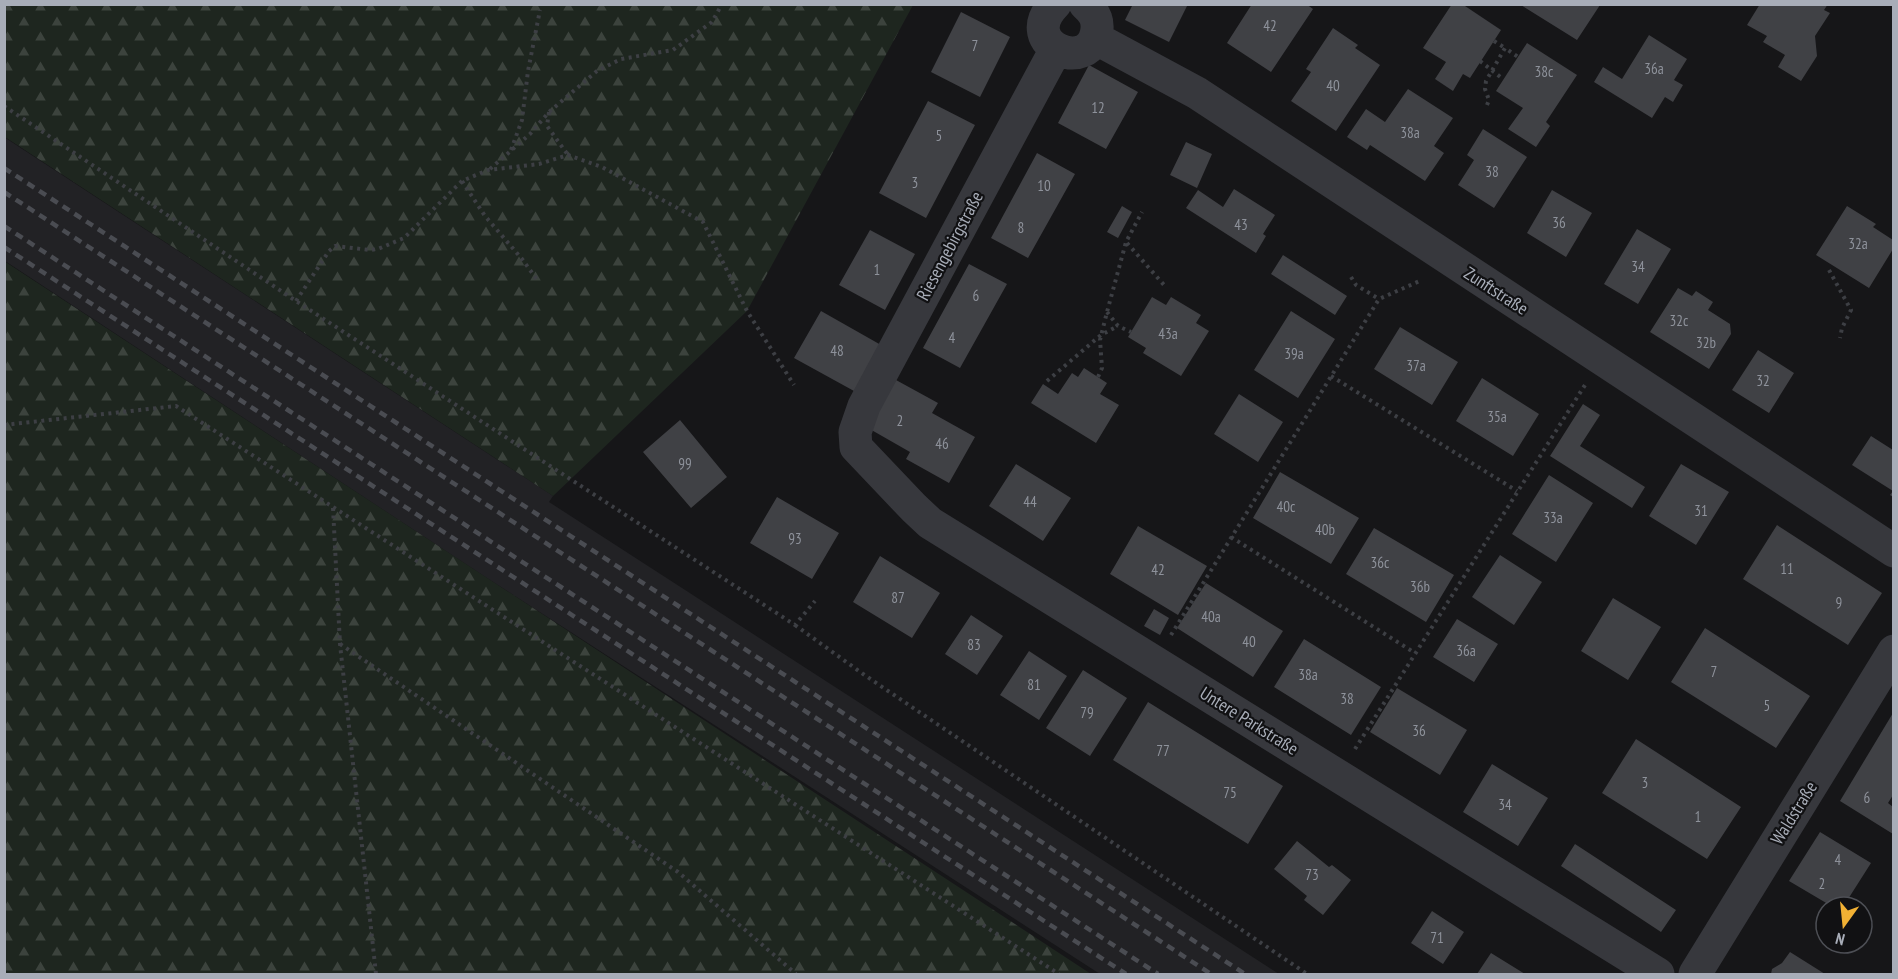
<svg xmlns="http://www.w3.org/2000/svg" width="1898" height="979" font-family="'PT Sans Narrow',sans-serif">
  <defs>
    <pattern id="forest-firs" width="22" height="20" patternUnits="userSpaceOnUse" patternTransform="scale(1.5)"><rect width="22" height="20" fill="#1e261f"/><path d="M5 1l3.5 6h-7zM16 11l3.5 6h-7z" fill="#3c433d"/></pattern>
  </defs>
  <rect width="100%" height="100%" fill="#161618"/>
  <path fill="#222225" d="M 4,137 L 553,496 L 549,502 L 1279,974 L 1100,974 L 487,578 L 5,261 Z"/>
  <path fill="url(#forest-firs)" d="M 4,5 L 5,4 L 913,5 L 747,311 L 553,496 L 5,137 Z
    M 4,261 L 1091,974 L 5,974 Z"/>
  <path fill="#404145" d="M 1133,4 L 1188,4 L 1169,42 L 1125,20 Z
    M 1252,4 L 1306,4 L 1313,9 L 1271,72 L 1227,43 Z
    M 1452,4 L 1462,4 L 1501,30 L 1470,78 L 1463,74 L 1453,91 L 1435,79 L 1446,62 L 1423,48 Z
    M 1760,4 L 1828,4 L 1824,10 L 1830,13 L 1815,36 L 1817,56 L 1801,81 L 1778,67 L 1785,55 L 1763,42 L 1767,36 L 1747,25 Z
    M 1521,5 L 1600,5 L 1577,40 Z
    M 961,12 L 1010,37 L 980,97 L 931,72 Z
    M 1333,28 L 1358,45 L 1355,48 L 1380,65 L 1336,131 L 1291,101 L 1311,72 L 1306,69 Z
    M 1649,35 L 1687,59 L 1674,80 L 1683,85 L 1673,102 L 1665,97 L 1652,118 L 1594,82 L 1603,67 L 1622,79 Z
    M 1527,43 L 1577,75 L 1546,122 L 1550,126 L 1536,147 L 1508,129 L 1523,108 L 1496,91 Z
    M 1089,65 L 1138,92 L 1106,149 L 1058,123 Z
    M 1408,89 L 1453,118 L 1434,146 L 1444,153 L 1425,181 L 1370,145 L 1367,150 L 1347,137 L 1366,109 L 1385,122 Z
    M 928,101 L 975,125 L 926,218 L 879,193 Z
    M 1483,129 L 1527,157 L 1494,208 L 1458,185 L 1474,160 L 1467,155 Z
    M 1186,142 L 1212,154 L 1197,188 L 1170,175 Z
    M 1037,153 L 1075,174 L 1028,258 L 991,238 Z
    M 1234,189 L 1275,215 L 1263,234 L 1266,236 L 1256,253 L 1186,208 L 1198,190 L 1223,207 Z
    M 1552,190 L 1592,213 L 1566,257 L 1527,233 Z
    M 1122,206 L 1132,212 L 1118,238 L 1107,232 Z
    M 1847,206 L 1876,224 L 1873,227 L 1893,240 L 1893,249 L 1869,288 L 1816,255 Z
    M 1637,229 L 1671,249 L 1638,304 L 1604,284 Z
    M 870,230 L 915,254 L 885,310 L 839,285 Z
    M 1283,255 L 1347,296 L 1335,315 L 1271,274 Z
    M 969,264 L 1007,284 L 960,368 L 923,348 Z
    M 1678,288 L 1692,296 L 1696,291 L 1713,302 L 1708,310 L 1730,324 L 1731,334 L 1709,369 L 1650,332 Z
    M 1152,297 L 1166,305 L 1171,297 L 1201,315 L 1196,323 L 1209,331 L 1181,376 L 1143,353 L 1146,348 L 1128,337 Z
    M 821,311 L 881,345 L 854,391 L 794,358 Z
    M 1291,311 L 1335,339 L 1298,398 L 1254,370 Z
    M 1400,327 L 1458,362 L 1432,405 L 1374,369 Z
    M 1758,350 L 1794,373 L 1769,413 L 1732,390 Z
    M 1084,368 L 1107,383 L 1100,394 L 1119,405 L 1096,443 L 1031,403 L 1043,384 L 1058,394 L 1072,373 L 1078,377 Z
    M 1482,378 L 1539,414 L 1513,456 L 1456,421 Z
    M 896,380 L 938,403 L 932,413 L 975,437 L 949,483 L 906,459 L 910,452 L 868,428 Z
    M 1239,394 L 1283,422 L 1258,462 L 1214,434 Z
    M 1583,404 L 1600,415 L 1580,446 L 1645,487 L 1632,508 L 1550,456 Z
    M 680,420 L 727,477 L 691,508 L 643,452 Z
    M 1871,436 L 1893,450 L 1893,497 L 1890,495 L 1893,491 L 1852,465 Z
    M 1016,464 L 1071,498 L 1043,541 L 989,506 Z
    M 1681,464 L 1729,492 L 1696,545 L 1649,516 Z
    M 1280,472 L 1359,518 L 1331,564 L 1253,518 Z
    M 1549,475 L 1593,503 L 1556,562 L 1512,534 Z
    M 777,497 L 839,533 L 812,579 L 750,543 Z
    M 1777,525 L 1882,593 L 1848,645 L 1743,579 Z
    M 1138,526 L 1207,566 L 1178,615 L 1110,574 Z
    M 1374,528 L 1454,575 L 1426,622 L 1346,574 Z
    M 1500,555 L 1542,582 L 1514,625 L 1472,597 Z
    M 880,556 L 940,593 L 912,638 L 853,602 Z
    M 1206,583 L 1283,631 L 1253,677 L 1177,628 Z
    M 1613,598 L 1661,627 L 1628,680 L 1581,651 Z
    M 1154,609 L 1169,618 L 1160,635 L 1144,626 Z
    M 971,615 L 1003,636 L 977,675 L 945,654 Z
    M 1457,619 L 1498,644 L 1474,682 L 1433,657 Z
    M 1705,628 L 1810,696 L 1776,748 L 1671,682 Z
    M 1304,639 L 1381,687 L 1351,735 L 1274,687 Z
    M 1029,651 L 1067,676 L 1039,720 L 1000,695 Z
    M 1083,670 L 1127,698 L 1090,756 L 1046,728 Z
    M 1397,688 L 1467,730 L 1440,775 L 1370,732 Z
    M 1148,702 L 1283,786 L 1248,844 L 1113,760 Z
    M 1893,713 L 1893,795 L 1888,803 L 1893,807 L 1893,834 L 1840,801 Z
    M 1636,739 L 1741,807 L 1707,859 L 1602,793 Z
    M 1492,764 L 1548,798 L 1518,846 L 1463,812 Z
    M 1820,832 L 1871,863 L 1843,907 L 1833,907 L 1789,881 Z
    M 1297,841 L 1329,867 L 1332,865 L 1351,880 L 1323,915 L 1304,900 L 1307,896 L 1274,869 Z
    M 1575,844 L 1676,910 L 1661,932 L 1561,866 Z
    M 1432,911 L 1464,932 L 1443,964 L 1411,943 Z
    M 1790,952 L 1825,974 L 1771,974 L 1772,969 L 1782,963 Z
    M 1491,953 L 1525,974 L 1477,974 Z"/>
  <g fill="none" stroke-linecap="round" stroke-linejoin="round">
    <path stroke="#3d3f44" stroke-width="4" stroke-dasharray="3 4.5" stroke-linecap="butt" d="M 1494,41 L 1505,48
      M 1480,61 L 1503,79
      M 1487,105 L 1489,100 L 1485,89 L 1486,81 L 1505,48 L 1518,57
      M 4,106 L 296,301 L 795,625 L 815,601
      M 549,112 L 547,126 L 568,155
      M 511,150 L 522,120 L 528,71 L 540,10
      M 490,169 L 530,134 L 549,112 L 597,71 L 621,59 L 673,50 L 712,22 L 722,4
      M 462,181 L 485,216 L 522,259 L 538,281
      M 1127,243 L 1164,285
      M 1829,270 L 1851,310 L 1842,328 L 1840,338
      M 1351,277 L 1356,285 L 1379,299
      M 296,301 L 329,251 L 335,246 L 370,250 L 378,249 L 404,238 L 462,181 L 488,170 L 539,164 L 568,155 L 602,167 L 703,222 L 747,311 L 794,385
      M 1107,312 L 1118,326 L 1131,332
      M 1331,376 L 1517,491
      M 1098,377 L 1102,368 L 1100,340 L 1107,312 L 1126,242 L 1142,212
      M 1047,381 L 1101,335 L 1118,326
      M 4,425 L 176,406 L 1059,974
      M 333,508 L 340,644 L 376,974
      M 1231,537 L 1415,653
      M 795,625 L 863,674 L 1307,974
      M 1171,635 L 1379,299 L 1422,280
      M 340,644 L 678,872 L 796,974
      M 1355,749 L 1585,385"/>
    <path stroke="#37383d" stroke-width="33" d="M 1055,4 C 1014,46 1093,76 1097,29 C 1098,18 1093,11 1085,4
      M 1095,38 L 1197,93 L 1894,551
      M 1056,49 L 864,406 L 855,432 L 856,447 L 914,508 L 930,523 L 1658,974
      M 1695,974 L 1894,651"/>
    <path stroke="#4a4c52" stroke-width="4.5" stroke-dasharray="8 6" stroke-linecap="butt" d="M 4,168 L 1245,974
      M 4,192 L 1211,974
      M 4,226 L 1158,974
      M 4,247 L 1126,974"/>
  </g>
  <g text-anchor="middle" stroke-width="4.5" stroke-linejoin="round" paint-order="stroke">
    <g font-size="15" fill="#8e929b">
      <text x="1270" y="31">42</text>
      <text x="975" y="51">7</text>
      <text x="1654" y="74">36a</text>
      <text x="1544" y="77">38c</text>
      <text x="1333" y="91">40</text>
      <text x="1098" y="113">12</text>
      <text x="1410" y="138">38a</text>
      <text x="939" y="141">5</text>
      <text x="1492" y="177">38</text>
      <text x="915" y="188">3</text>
      <text x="1044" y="191">10</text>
      <text x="1559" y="228">36</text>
      <text x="1241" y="230">43</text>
      <text x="1021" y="233">8</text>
      <text x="1858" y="249">32a</text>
      <text x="1638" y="272">34</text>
      <text x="877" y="275">1</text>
      <text x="976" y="301">6</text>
      <text x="1679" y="326">32c</text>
      <text x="1168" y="339">43a</text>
      <text x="952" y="343">4</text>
      <text x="1706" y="348">32b</text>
      <text x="837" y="356">48</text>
      <text x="1294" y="359">39a</text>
      <text x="1416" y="371">37a</text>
      <text x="1763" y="386">32</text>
      <text x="1497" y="422">35a</text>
      <text x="900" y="426">2</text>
      <text x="942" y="449">46</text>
      <text x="685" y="469">99</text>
      <text x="1030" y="507">44</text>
      <text x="1286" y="512">40c</text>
      <text x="1701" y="516">31</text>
      <text x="1553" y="523">33a</text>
      <text x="1325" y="535">40b</text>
      <text x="795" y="544">93</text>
      <text x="1380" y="568">36c</text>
      <text x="1787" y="574">11</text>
      <text x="1158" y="575">42</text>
      <text x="1420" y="592">36b</text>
      <text x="898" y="603">87</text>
      <text x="1839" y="608">9</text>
      <text x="1211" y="622">40a</text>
      <text x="1249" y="647">40</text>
      <text x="974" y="650">83</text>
      <text x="1466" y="656">36a</text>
      <text x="1714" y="677">7</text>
      <text x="1308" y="680">38a</text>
      <text x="1034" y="690">81</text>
      <text x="1347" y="704">38</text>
      <text x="1767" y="711">5</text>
      <text x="1087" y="718">79</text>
      <text x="1419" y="736">36</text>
      <text x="1163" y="756">77</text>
      <text x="1645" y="788">3</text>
      <text x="1230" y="798">75</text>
      <text x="1867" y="803">6</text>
      <text x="1505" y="810">34</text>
      <text x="1698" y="822">1</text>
      <text x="1838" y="865">4</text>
      <text x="1312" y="880">73</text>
      <text x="1822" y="889">2</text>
      <text x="1437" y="943">71</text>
    </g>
    <g font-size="18" fill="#a8adb8" stroke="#111113">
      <text transform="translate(950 246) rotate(-62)" y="6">Riesengebirgstraße</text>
      <text transform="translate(1496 291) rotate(33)" y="6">Zunftstraße</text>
      <text transform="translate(1249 721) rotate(32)" y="6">Untere Parkstraße</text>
      <text transform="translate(1794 813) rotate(-58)" y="6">Waldstraße</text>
    </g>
  </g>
  <rect width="1898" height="979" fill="none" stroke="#a8adb8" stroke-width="12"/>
  <g transform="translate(1844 925) rotate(195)"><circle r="28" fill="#111113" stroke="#4d4f55" stroke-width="1.5"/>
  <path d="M0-4.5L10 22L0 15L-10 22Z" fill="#f2b134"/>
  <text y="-9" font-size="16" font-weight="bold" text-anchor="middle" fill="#a8adb8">N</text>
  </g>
</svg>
